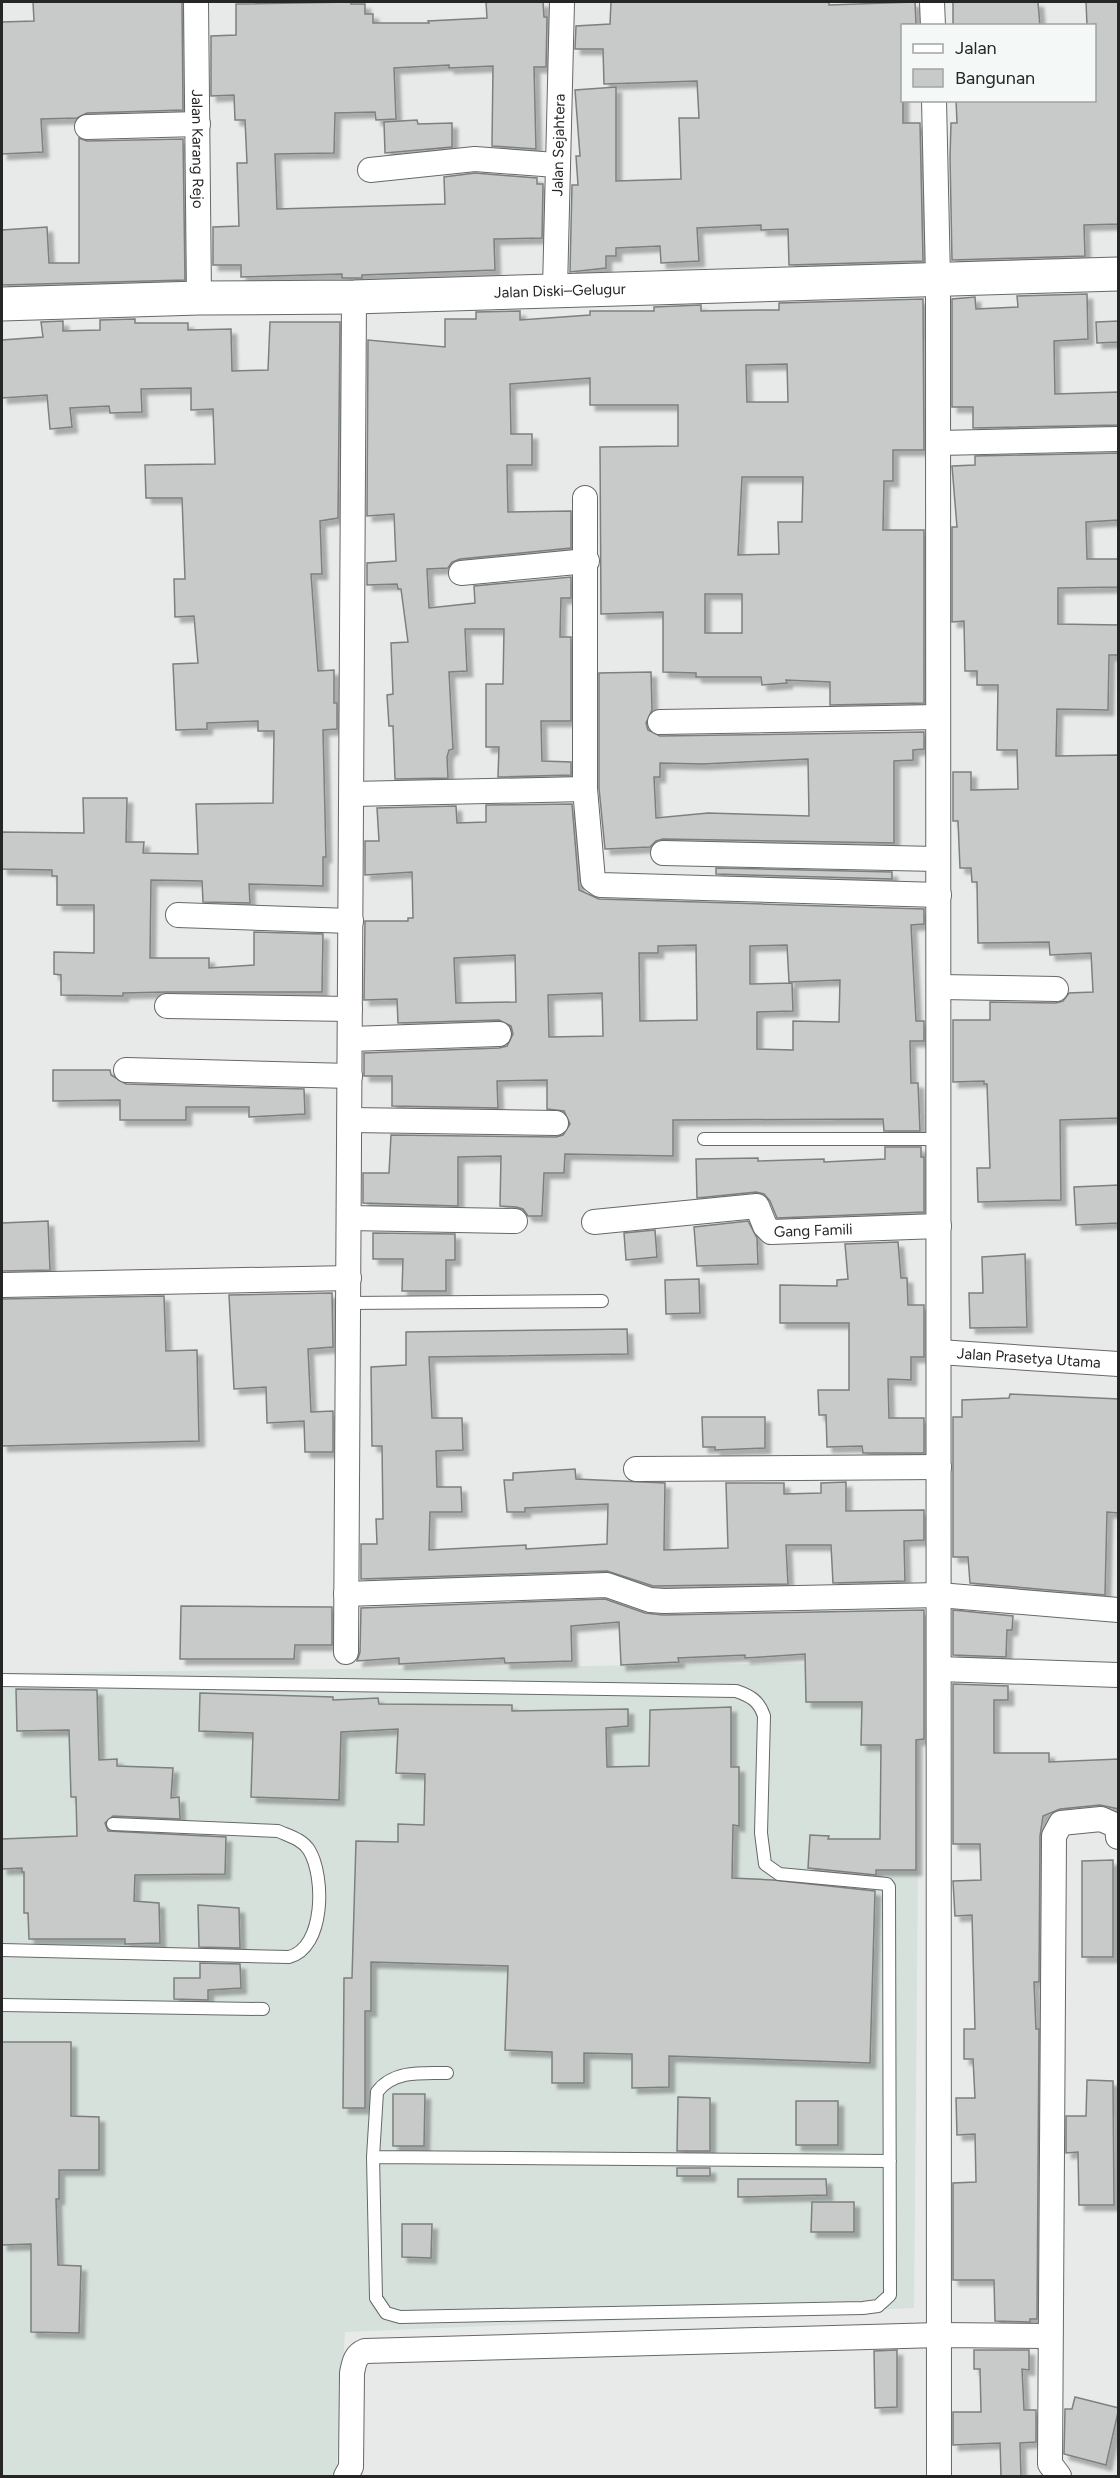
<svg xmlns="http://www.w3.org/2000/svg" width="1120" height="2478" font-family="Figtree,sans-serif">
  <defs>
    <filter id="shadow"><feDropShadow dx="5.5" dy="5.5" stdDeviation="1.5" flood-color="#0004"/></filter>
  </defs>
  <rect width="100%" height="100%" fill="#e7eae8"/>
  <path fill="#d7e1db" d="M 920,1662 L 914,2308 L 345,2332 L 336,2476 L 2,2476 L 2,1673 Z"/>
  <path fill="#c7cac9" stroke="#7d807e" stroke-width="1.5" fill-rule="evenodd" filter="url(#shadow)" d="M 33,2 L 182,2 L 183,110 L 87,113 L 77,118 L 41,119 L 43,152 L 2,154 L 2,22 L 34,21 Z
    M 351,2 L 351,4 L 365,4 L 365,14 L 373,14 L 373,23 L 429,23 L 428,21 L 487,18 L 486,2 L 543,2 L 544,17 L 547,17 L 546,67 L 534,67 L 536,149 L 492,146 L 493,66 L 449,68 L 449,65 L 394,68 L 396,119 L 376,120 L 375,112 L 335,113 L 334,153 L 275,154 L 277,209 L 445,204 L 444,177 L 475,173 L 537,178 L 537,184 L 543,184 L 542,238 L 494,239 L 495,270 L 362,275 L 362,278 L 342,278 L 342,274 L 241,277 L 241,265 L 213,265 L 213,227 L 239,226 L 237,163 L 247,163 L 245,120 L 235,120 L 234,95 L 211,96 L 211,36 L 236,35 L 236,4 Z
    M 611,2 L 829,2 L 829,5 L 915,2 L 916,24 L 903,24 L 903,123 L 920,123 L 923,261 L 789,265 L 788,229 L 761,230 L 761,225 L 697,228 L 699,261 L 661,263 L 660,246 L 616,248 L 616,256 L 606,256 L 606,268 L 570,272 L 572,185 L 578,185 L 576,156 L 580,156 L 575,90 L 616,87 L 616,181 L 681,179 L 679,118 L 699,118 L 697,81 L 604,84 L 603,49 L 575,49 L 576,26 L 610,24 Z
    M 953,2 L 1038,2 L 1040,26 L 953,25 Z
    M 1086,2 L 1119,2 L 1119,224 L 1084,225 L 1085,256 L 952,260 L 950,157 L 951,123 L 957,123 L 956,100 L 1095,100 L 1095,24 L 1087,25 Z
    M 417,120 L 418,124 L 452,123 L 452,147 L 385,153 L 384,122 Z
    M 79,138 L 87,141 L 183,139 L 185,280 L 2,285 L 2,230 L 47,227 L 49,263 L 79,263 Z
    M 1087,294 L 1088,339 L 1054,341 L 1055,394 L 1119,392 L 1119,425 L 973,428 L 973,407 L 952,407 L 952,299 L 975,297 L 976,309 L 1018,307 L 1017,296 Z
    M 923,299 L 924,450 L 893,450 L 893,481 L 884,481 L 883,530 L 924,530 L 924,703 L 830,705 L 830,682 L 786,680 L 787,683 L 762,685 L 761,677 L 696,677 L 696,673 L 663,672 L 663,612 L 601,614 L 600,447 L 678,446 L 678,405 L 590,405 L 590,378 L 510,384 L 511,434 L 532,434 L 532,465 L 507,465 L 508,512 L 571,511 L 571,548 L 460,559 L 452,562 L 448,568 L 427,569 L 429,608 L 475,603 L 474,586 L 571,577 L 571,598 L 561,598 L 560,637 L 571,637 L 571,721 L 541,721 L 542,761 L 571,762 L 571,775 L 498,777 L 499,747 L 486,747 L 486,684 L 503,684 L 504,629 L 465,629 L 467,671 L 449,672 L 453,749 L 449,750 L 447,757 L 448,778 L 395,779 L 393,726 L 389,726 L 387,695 L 393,694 L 391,643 L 408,642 L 401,589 L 398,589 L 397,584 L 367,585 L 367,563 L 396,561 L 394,514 L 367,516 L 368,340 L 445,347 L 445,319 L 476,319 L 476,312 L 520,311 L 520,320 L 590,315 L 590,311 L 654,311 L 654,307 L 701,305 L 701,311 L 761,310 L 779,310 L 779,303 ZM 787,364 L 788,402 L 747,402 L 746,365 ZM 742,477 L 803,477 L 802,522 L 778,522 L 779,554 L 738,555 ZM 705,594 L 742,594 L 742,633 L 705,633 Z
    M 135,319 L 135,323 L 188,323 L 188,330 L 231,329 L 232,371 L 268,370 L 270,322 L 340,322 L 338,518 L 320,521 L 322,574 L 311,574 L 318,671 L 334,670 L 334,703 L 337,703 L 337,729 L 323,730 L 326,857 L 323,857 L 323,886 L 249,884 L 250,903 L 203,902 L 202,881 L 151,880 L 150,958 L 209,958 L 209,968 L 254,965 L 254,932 L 323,934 L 322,992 L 167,992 L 123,993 L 123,996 L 61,995 L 61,975 L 54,974 L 54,952 L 94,953 L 94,905 L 57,905 L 57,876 L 52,876 L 52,870 L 2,869 L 2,832 L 84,833 L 83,798 L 127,798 L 126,842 L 144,842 L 143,853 L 198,854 L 196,804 L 273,803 L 274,731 L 258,731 L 258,721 L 207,723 L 207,729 L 176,730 L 173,664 L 198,663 L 194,616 L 175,617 L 174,579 L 185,579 L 182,498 L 146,498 L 145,465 L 215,464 L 213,409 L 191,410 L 191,388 L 141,389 L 142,412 L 110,413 L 109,406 L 70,408 L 72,427 L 50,429 L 47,395 L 2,398 L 2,340 L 43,337 L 41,322 L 63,321 L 63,331 L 100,330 L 100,320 Z
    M 1119,321 L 1119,342 L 1097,343 L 1096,322 Z
    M 1119,453 L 1119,520 L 1086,522 L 1087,559 L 1119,559 L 1119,587 L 1058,588 L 1058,624 L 1119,625 L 1119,655 L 1109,655 L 1108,710 L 1057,709 L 1056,756 L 1119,755 L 1119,1118 L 1060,1120 L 1061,1200 L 978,1202 L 977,1168 L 990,1168 L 987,1084 L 984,1084 L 984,1081 L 953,1082 L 953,1020 L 990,1020 L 990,1002 L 1056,1003 L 1063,1001 L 1069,993 L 1093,992 L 1091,953 L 1050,955 L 1049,942 L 978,943 L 977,882 L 972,882 L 971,868 L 960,868 L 958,821 L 953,821 L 953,772 L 971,772 L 971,790 L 1018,789 L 1017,750 L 997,750 L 998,685 L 977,685 L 977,671 L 965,671 L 964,621 L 952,622 L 952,527 L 957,527 L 952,466 L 975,465 L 975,456 Z
    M 651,672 L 652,710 L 646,723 L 648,730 L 660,736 L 924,732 L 924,749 L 913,750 L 913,760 L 894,761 L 894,843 L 663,839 L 656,841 L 650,847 L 605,849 L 599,788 L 599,673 ZM 808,759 L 809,816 L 708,813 L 656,818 L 654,777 L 660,777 L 660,763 L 702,764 Z
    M 572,804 L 579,890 L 599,899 L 924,909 L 924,924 L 911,925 L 916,1021 L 924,1021 L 924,1041 L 910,1041 L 911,1083 L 918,1083 L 920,1131 L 884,1131 L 883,1119 L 673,1120 L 673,1156 L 565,1154 L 564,1173 L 544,1173 L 542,1216 L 528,1216 L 523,1209 L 516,1207 L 500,1206 L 501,1156 L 458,1157 L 458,1206 L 363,1203 L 363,1173 L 389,1173 L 391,1135 L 556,1137 L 563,1135 L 570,1124 L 564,1111 L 547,1109 L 547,1080 L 497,1081 L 498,1108 L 392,1106 L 392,1076 L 364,1076 L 364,1053 L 499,1048 L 507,1046 L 513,1034 L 511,1026 L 499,1020 L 398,1023 L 397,999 L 364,1000 L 365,921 L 408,921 L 408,918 L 413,918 L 412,872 L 365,875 L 365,841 L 379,841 L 377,808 L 456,806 L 457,823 L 486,822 L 486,805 ZM 696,945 L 697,1020 L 640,1021 L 639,953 L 658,953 L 658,946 ZM 787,945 L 789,982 L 840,980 L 839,1022 L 793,1021 L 793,1050 L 757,1049 L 757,1012 L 793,1011 L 792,983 L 750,984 L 750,946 ZM 515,955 L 516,1002 L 456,1003 L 454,958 ZM 602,993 L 603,1036 L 549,1037 L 548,995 Z
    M 716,868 L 892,872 L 892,879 L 716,874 Z
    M 53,1070 L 110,1070 L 111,1075 L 126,1084 L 304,1089 L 305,1114 L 249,1117 L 249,1107 L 186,1107 L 186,1120 L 120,1120 L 120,1100 L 53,1101 Z
    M 885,1147 L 921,1147 L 921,1157 L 924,1157 L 924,1212 L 777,1218 L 770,1201 L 764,1194 L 756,1192 L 697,1198 L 696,1159 L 758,1158 L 758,1161 L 824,1159 L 824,1162 L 885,1159 Z
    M 1119,1185 L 1119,1223 L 1076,1225 L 1074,1187 Z
    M 48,1221 L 50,1270 L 2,1271 L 2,1223 Z
    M 748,1221 L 757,1238 L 758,1264 L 697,1266 L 694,1227 Z
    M 655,1230 L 657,1257 L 626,1260 L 624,1233 Z
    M 373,1233 L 455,1234 L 455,1260 L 446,1260 L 446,1291 L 402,1291 L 403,1259 L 373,1259 Z
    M 898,1242 L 901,1278 L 907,1278 L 908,1305 L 924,1305 L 924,1357 L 911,1357 L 911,1380 L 888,1379 L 889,1418 L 924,1418 L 924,1453 L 863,1453 L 862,1446 L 827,1447 L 826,1415 L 819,1415 L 818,1390 L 849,1390 L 849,1323 L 780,1323 L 780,1285 L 837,1286 L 837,1280 L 848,1279 L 845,1244 Z
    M 1025,1254 L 1027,1327 L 970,1328 L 969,1293 L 983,1293 L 982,1257 Z
    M 699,1279 L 700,1313 L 666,1314 L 665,1280 Z
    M 332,1293 L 333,1347 L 308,1349 L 311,1412 L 333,1411 L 333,1452 L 305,1452 L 304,1421 L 267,1423 L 266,1387 L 234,1389 L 229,1295 Z
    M 164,1296 L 166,1351 L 197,1350 L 199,1441 L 2,1446 L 2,1299 Z
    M 627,1329 L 628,1354 L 429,1357 L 432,1418 L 462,1418 L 463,1450 L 436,1451 L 437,1487 L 461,1487 L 462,1512 L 430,1512 L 429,1550 L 526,1545 L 526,1549 L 607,1544 L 608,1504 L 525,1508 L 525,1512 L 507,1512 L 504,1480 L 513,1480 L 513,1473 L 575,1469 L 576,1479 L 665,1483 L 664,1550 L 728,1548 L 726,1483 L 784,1483 L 784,1494 L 821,1493 L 821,1483 L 846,1482 L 846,1511 L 924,1510 L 924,1540 L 904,1541 L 905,1581 L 833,1583 L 831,1545 L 786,1545 L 788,1584 L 653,1586 L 607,1571 L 361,1579 L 361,1544 L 377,1544 L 376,1519 L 383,1519 L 382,1446 L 372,1446 L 371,1367 L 406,1365 L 406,1332 Z
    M 1010,1394 L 1119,1399 L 1119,1513 L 1107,1512 L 1105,1595 L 970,1583 L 968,1557 L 953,1557 L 953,1417 L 962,1417 L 962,1400 L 1009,1398 Z
    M 702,1417 L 765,1417 L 765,1448 L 715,1450 L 715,1447 L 703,1447 Z
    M 605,1599 L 645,1613 L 663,1615 L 924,1610 L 924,1739 L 916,1740 L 916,1870 L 876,1870 L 876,1875 L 808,1868 L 810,1835 L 829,1836 L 828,1839 L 880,1839 L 881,1745 L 861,1745 L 862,1702 L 806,1702 L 805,1654 L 745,1658 L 745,1655 L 678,1658 L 679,1662 L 621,1665 L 619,1622 L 571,1626 L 572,1661 L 505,1663 L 504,1658 L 399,1664 L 399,1658 L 357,1661 L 360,1652 L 361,1608 Z
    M 181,1606 L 332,1607 L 332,1645 L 295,1645 L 294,1659 L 180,1659 Z
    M 953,1610 L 1013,1616 L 1012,1630 L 1007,1630 L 1006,1657 L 953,1655 Z
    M 953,1684 L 1008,1686 L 1008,1700 L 994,1700 L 994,1753 L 1049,1753 L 1049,1762 L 1119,1759 L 1119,1809 L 1100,1805 L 1060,1809 L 1043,1816 L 1040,1836 L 1039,1982 L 1034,1982 L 1036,2029 L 1039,2029 L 1037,2319 L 1030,2319 L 1030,2322 L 995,2321 L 994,2280 L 953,2280 L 953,2183 L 976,2182 L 975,2134 L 957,2135 L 956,2098 L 975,2098 L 973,2059 L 964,2059 L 964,2029 L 975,2029 L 972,1915 L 955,1916 L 953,1881 L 981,1880 L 980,1844 L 953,1844 Z
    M 16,1689 L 97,1690 L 99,1760 L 117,1759 L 117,1766 L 173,1768 L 171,1798 L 179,1797 L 180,1819 L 113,1816 L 105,1823 L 108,1831 L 226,1837 L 225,1874 L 135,1875 L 134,1901 L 159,1903 L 160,1943 L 125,1944 L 125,1939 L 29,1939 L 28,1913 L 24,1913 L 24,1872 L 22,1872 L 22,1868 L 2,1869 L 2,1839 L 77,1836 L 76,1797 L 71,1797 L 69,1730 L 17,1731 Z
    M 200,1693 L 333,1697 L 333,1700 L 378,1698 L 379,1704 L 512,1705 L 512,1711 L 628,1709 L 628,1726 L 606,1728 L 607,1767 L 649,1766 L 650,1710 L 731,1707 L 731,1767 L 739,1767 L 739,1826 L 733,1825 L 732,1878 L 773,1880 L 875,1891 L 870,2063 L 669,2056 L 669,2087 L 632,2088 L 632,2054 L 584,2053 L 584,2083 L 552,2083 L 552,2052 L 505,2050 L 508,1966 L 371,1962 L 371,2011 L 365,2011 L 365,2108 L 343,2108 L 344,1978 L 352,1978 L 356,1841 L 398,1842 L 398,1824 L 424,1825 L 425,1774 L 396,1773 L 398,1729 L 341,1732 L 339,1800 L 251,1797 L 253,1733 L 199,1731 Z
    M 1113,1860 L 1113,1957 L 1082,1957 L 1082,1861 Z
    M 198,1905 L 239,1908 L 240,1948 L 199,1947 Z
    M 200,1963 L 240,1964 L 241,1988 L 208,1990 L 208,2000 L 174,1999 L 174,1978 L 200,1978 Z
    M 2,2042 L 71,2042 L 71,2116 L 99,2117 L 99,2170 L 59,2170 L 59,2199 L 56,2199 L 58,2265 L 81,2266 L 79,2333 L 31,2332 L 31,2244 L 2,2245 Z
    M 1087,2080 L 1113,2081 L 1114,2205 L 1079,2205 L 1078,2152 L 1066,2153 L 1066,2116 L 1086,2116 Z
    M 393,2094 L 425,2094 L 424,2146 L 393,2146 Z
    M 678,2097 L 710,2098 L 710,2151 L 677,2151 Z
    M 796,2101 L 838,2101 L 838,2145 L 796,2145 Z
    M 677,2168 L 710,2168 L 710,2176 L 677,2176 Z
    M 738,2179 L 826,2179 L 827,2195 L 738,2197 Z
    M 812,2202 L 854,2202 L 854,2232 L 811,2232 Z
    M 402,2224 L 432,2224 L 431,2258 L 402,2257 Z
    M 897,2350 L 897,2407 L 875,2408 L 874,2351 Z
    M 974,2350 L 1029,2350 L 1029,2370 L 1022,2369 L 1024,2410 L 1036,2410 L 1036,2442 L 1020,2443 L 1021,2476 L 1001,2476 L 1000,2443 L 953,2445 L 953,2412 L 981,2412 L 980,2369 L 974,2369 Z
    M 1075,2397 L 1119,2408 L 1106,2465 L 1064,2454 L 1065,2409 L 1072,2409 Z"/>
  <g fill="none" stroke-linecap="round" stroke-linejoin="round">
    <g stroke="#666967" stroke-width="14">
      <path id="lane" d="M 704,1139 L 939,1139
        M 348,1303 L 602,1301
        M 2,1680 L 736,1691 C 751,1696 759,1701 764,1716 L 761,1833 L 765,1864 L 779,1874 L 887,1884 L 889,1887 L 890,2295 L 878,2306 L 863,2308 L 400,2317 L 386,2313 L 376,2298 L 373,2157 L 377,2092 C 393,2070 423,2073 447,2073
        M 2,1950 L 289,1957 C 325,1948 325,1876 309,1850 C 302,1839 289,1836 278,1831 L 113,1824
        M 2,2005 L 263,2009
        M 373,2157 L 890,2161"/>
    </g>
    <g stroke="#666967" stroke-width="26">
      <g id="street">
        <path id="s1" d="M 196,2 L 199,298"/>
        <path d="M 932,2 L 933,26"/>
        <path d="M 934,100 L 938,278 L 939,2476"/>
        <path d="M 87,127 L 198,124"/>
        <path d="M 370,170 L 475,159 L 556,165"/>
        <path id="s2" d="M 555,289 L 562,2"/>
        <path d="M 939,443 L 1118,439"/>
        <path d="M 585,498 L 585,789 L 593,880 L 600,885 L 939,895"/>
        <path d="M 461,573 L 587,561"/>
        <path d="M 660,722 L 938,717"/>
        <path d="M 352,794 L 585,789"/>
        <path d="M 663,853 L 937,859"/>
        <path d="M 178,915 L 351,921"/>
        <path d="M 939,987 L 1056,989"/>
        <path d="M 167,1006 L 350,1009"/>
        <path d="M 350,1039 L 499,1034"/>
        <path d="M 126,1070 L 350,1076"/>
        <path d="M 350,1120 L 556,1123"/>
        <path d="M 349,1218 L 515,1221"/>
        <path id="s3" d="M 594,1222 L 757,1206 L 765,1226 L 771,1232 L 939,1226"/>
        <path d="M 2,1285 L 349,1278"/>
        <path id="s4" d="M 939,1352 L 1118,1364"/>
        <path d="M 636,1469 L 939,1467"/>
        <path d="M 346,1594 L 607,1585 L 650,1600 L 664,1601 L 939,1595 L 1118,1610"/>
        <path d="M 346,1652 L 354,297"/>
        <path d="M 939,1669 L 1118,1675"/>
        <path d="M 346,2476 L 351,2467 L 352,2373 C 354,2363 355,2355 365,2351 L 939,2335 L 1049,2336"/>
        <path d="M 1059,2476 L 1050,2464 L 1054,1836 L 1061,1823 L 1101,1819 L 1117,1826 L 1118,1837"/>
      </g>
    </g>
    <g stroke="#666967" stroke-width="35">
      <g id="secondary">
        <path id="s5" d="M 2,304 L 199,298 L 354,297 L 1118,274"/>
      </g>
    </g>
    <use href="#lane" stroke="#fff" stroke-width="12"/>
    <use href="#street" stroke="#fff" stroke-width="24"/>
    <use href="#secondary" stroke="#fff" stroke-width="33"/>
  </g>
  <g text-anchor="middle" stroke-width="4.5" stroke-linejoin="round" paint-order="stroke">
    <g font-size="15" fill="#252625" stroke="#f4f8f6">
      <text dy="5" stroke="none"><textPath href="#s2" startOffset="144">Jalan Sejahtera</textPath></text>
      <text dy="5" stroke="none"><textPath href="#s1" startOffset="147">Jalan Karang Rejo</textPath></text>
      <text dy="5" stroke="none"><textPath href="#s5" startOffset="558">Jalan Diski–Gelugur</textPath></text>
      <text dy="5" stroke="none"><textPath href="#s3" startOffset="236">Gang Famili</textPath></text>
      <text dy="5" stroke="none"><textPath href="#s4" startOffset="90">Jalan Prasetya Utama</textPath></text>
    </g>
  </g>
  <rect width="1120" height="2478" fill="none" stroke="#252625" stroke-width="6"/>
  <rect x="901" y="24" width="195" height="78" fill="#f4f8f6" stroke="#a1a4a2" stroke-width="1.5"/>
  <rect x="913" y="44" width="30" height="9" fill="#ffffff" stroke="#a1a4a2" stroke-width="1.5"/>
  <text x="955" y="54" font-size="18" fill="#252625">Jalan</text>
  <rect x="913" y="69" width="30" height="18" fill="#c7cac9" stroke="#a1a4a2" stroke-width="1.5"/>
  <text x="955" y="84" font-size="18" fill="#252625">Bangunan</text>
</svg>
